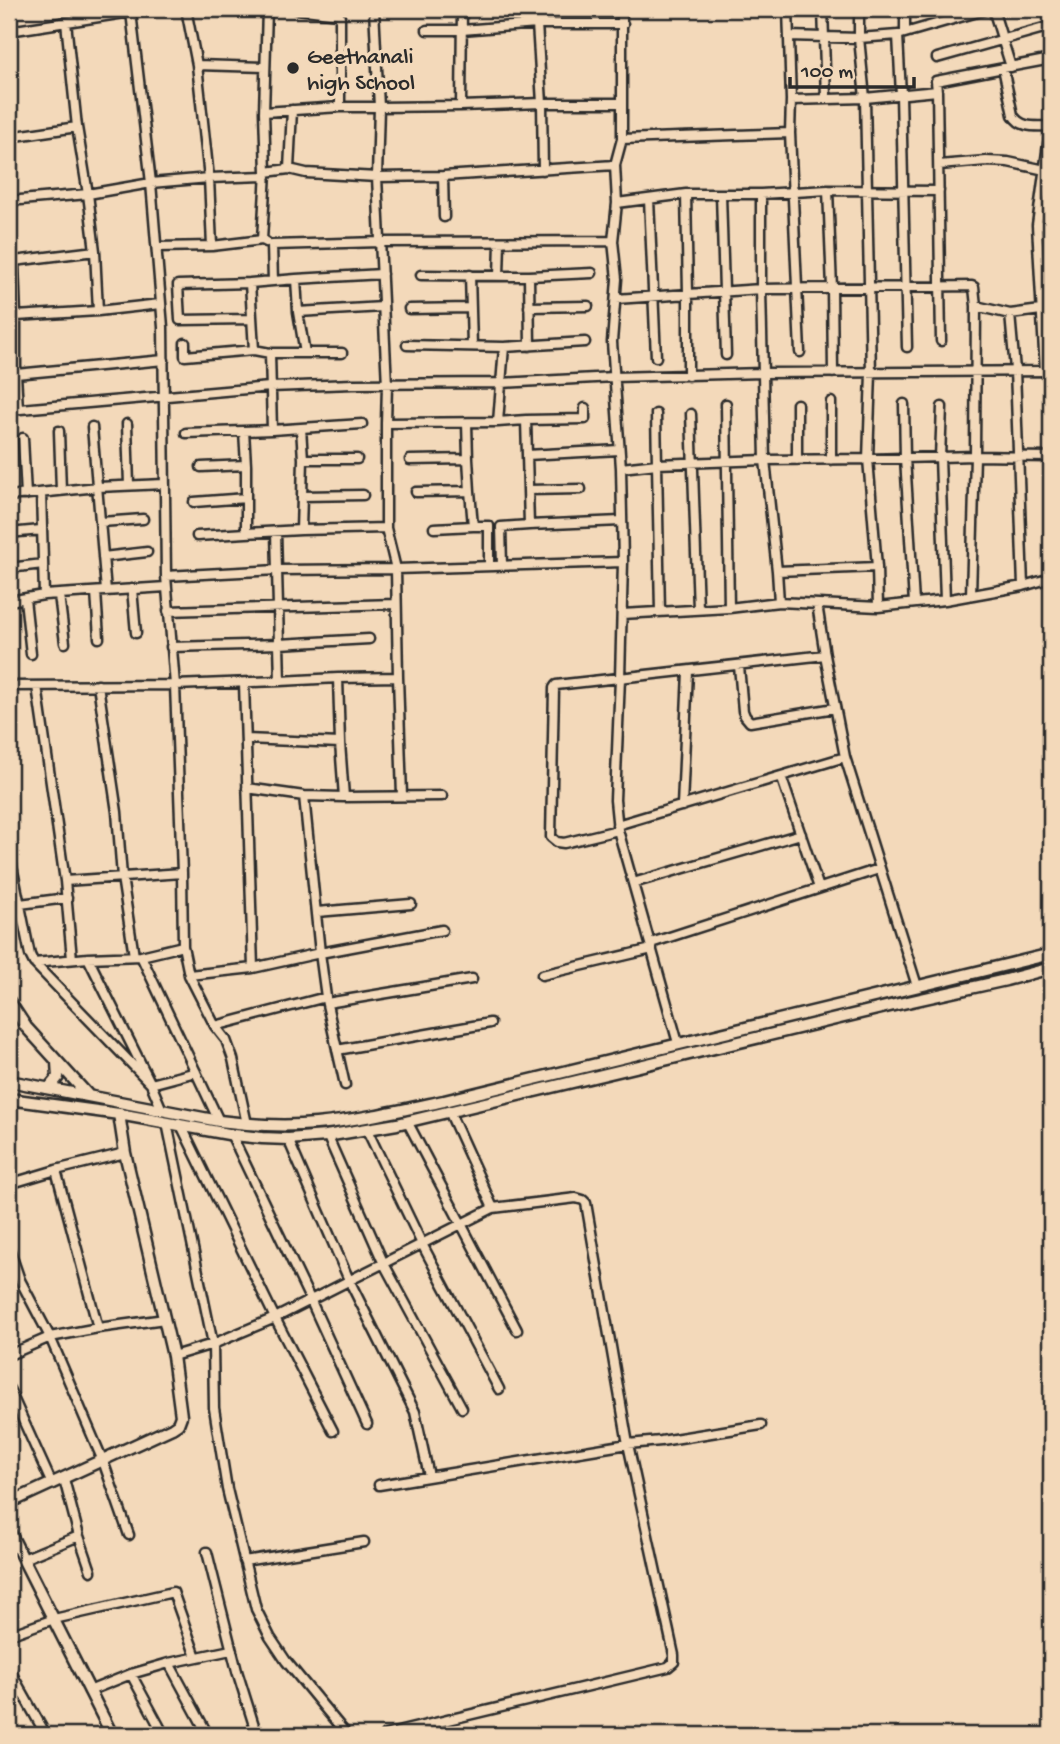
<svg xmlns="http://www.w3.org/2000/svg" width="1060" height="1744" font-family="'Gochi Hand',sans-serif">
  <rect width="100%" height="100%" fill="#f3d9ba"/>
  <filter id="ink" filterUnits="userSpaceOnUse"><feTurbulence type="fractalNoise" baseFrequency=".0143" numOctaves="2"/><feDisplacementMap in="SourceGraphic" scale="14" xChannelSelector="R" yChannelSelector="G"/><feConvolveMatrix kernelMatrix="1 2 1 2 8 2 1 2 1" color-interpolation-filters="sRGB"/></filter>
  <g filter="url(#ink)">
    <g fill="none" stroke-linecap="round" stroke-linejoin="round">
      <g stroke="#2b2b2b" stroke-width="13">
        <path id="minor" d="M 130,9 L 131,12 L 163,9
          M 186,9 L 197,65 L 209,178 L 212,246
          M 297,9 L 338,14 L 340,17 L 340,107
          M 374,9 L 379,107 L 461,106 L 462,9
          M 622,9 L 622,139 L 615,165 L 617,203 L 613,241 L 617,279 L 612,342 L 621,468 L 623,562 L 620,678 L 615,800 L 618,830 L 678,1043
          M 788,9 L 791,100
          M 823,9 L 826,98
          M 993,9 L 1011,67
          M 537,24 L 542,103 L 622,103
          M 427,30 L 462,30 L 537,24 L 623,24
          M 9,31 L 131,12 L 151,183 L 163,327 L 166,576 L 277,570 L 276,532
          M 905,33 L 905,9
          M 898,35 L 901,95 L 907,347
          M 789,36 L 859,38 L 898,35 L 988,9
          M 937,58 L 1051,26
          M 197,65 L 265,67
          M 1003,68 L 1013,115 C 1021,129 1036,126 1051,126
          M 937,91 L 941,341
          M 461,106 L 542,103 L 543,170
          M 1051,122 L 1037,225 L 1045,371 L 1051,386
          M 77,127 L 88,194 L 151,183 L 209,178 L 266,176
          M 790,133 L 800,352
          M 9,137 L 77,127 L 66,22
          M 622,139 L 790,133 L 791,100 L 865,98 L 937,91 L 936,81 L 1051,59
          M 939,165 L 986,161 L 1008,162 L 1045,170
          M 289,169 L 292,110
          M 266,172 L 264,112 L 267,9
          M 443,176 L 444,217
          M 828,190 L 832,288 L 833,373
          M 686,194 L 688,293 L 688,376
          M 721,194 L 726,355
          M 761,194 L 761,289 L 765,460 L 777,571 L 877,567 L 868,459 L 871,373 L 867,191 L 865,98 L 859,38 L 859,9
          M 649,199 L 656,357
          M 9,201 L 88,194 L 95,251
          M 617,203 L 686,194 L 761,194 L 828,190 L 939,191
          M 1037,225 L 1051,225
          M 262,240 L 266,172 L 289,169 L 306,173 L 377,177 L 379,107 L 340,107 L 264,112
          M 157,247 L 212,246 L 262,240 L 266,242
          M 9,261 L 14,261 L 16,316 L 98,311 L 160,304
          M 14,261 L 95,251 L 98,311
          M 1040,272 L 1051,271
          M 421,275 L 529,276 L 592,273
          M 470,275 L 472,346
          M 499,276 L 500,242
          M 529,276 L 530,346
          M 296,279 L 298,312 L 305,353 L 270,353 L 254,350 L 250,283 Z
          M 296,279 L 382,274
          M 273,281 L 272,245 L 381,242 L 613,241
          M 250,283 L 178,285 L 180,320 L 251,319
          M 616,299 L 761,289 L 972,286 L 974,287 L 976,306
          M 529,307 L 588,306
          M 409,309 L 471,308
          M 298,312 L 383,307
          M 1010,314 L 1015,370 L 1023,586
          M 185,343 L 185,356 L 254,350
          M 407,345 L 504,347 L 585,342
          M 504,347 L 498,422 L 526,420
          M 270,353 L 272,430 L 301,428
          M 305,353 L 342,353
          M 16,374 L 16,316
          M 726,404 L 729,608
          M 904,404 L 905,458 L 914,603
          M 942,407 L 940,457 L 945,600
          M 18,409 L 16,374 L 164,360
          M 9,410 L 270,387 L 353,384 L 501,383 L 614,377 L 763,373 L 1051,371
          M 656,414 L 660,612
          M 691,414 L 698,609
          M 498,422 L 386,423 L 387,385 L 377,177 L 443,176 L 615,165
          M 127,424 L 129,485
          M 92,427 L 106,591
          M 59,431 L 61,491
          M 186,433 L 272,430
          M 23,438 L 26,495
          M 527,455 L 526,420 L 585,419 L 585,408
          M 303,459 L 301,428 L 362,424
          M 410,460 L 468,459 L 467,423
          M 797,460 L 797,404
          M 831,460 L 831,402
          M 201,467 L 246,465 L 244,431
          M 621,468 L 657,464 L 765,460 L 868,459 L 975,456 L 1051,457
          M 581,489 L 528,490 L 529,525 L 621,521
          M 528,490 L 527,455 L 619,450
          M 416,492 L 470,491 L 468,459
          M 41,493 L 44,595
          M 9,496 L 98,487 L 164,484
          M 302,496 L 303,459 L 357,459
          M 194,502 L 246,498 L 246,465
          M 101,522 L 143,519
          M 473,526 L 489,526 L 489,565
          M 434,528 L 473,526 L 470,491
          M 301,530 L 302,496 L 363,495
          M 9,533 L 41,530
          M 246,533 L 301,530 L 386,528
          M 197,536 L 246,533 L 246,498
          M 103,557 L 147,552
          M 502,565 L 501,527 L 529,525
          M 877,567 L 878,607
          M 9,568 L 43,564
          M 777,571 L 779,602
          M 166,576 L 175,685 L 182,873 L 183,946
          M 132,589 L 136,633
          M 96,592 L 99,638
          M 59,595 L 65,643
          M 971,595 L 975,456 L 976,306 L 1010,314 L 1041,310
          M 25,599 L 31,654
          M 9,601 L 44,595 L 166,587
          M 817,604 L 825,655 L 845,757 L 917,986
          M 168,611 L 395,604
          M 622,614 L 729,608 L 779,602 L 878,607 L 945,600 L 1023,586 L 1051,578
          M 369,639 L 279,644 L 280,681 L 338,678 L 398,677 L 396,569 L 623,562
          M 171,647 L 279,644 L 277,570 L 396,569 L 386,528 L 386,423
          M 739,666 L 743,711 L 745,716 L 750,722 L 835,708
          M 398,677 L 402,796
          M 244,683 L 253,968
          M 98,685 L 117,812 L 122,877 L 134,956
          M 9,686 L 175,685 L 280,681
          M 37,686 L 65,881 L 72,959
          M 246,739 L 340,743
          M 781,776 L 819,888
          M 304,796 L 344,797 L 340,743 L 338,678
          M 344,797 L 442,796
          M 682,806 L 688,671
          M 617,825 L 845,757
          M 618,830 L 564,843 L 557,842 L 551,837 L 554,688 L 556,685 L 825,655
          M 9,851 L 30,955 L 34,963 L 88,958 L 141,956 L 183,946 L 189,975 L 215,1026 L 226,1040 L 233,1059 L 247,1124
          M 65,881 L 182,873
          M 633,883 L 801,834
          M 20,904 L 67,898
          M 317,912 L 411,904
          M 651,943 L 879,869
          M 141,956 L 219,1121
          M 88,958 L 151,1084 L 162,1110
          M 34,963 L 151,1084 L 196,1072
          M 189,975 L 253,968 L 320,953 L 304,796 L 247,788
          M 542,975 L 652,949
          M 326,1000 L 345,1085
          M 327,1003 L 472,979
          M 215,1026 L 326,997 L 320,953 L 442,930
          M 337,1050 L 490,1023
          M 449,1111 L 493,1208
          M 407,1121 L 517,1330
          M 167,1123 L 213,1344 L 214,1408 L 227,1489 L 256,1609 L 270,1637 L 286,1661 L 347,1735
          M 181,1125 L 275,1318 L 333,1431
          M 367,1130 L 422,1244 L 499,1389
          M 231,1134 L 310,1299 L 367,1424
          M 327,1135 L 383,1262 L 462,1408
          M 288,1139 L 349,1280 L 415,1412 L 429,1476
          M 56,1170 L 98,1328
          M 9,1184 L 56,1170 L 125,1153
          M 9,1248 L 20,1280 L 50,1337 L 103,1461 L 129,1535
          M 9,1355 L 50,1337 L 98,1328 L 165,1319
          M 173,1356 L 213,1344 L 275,1318 L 493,1208 L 576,1198 L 583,1200 L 586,1203 L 628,1444 L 674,1655 L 674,1662 L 668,1667 L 385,1735
          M 9,1389 L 52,1484
          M 64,1479 L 79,1536 L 91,1571
          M 379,1485 L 628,1444 L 661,1441 L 761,1425
          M 207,1552 L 237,1671 L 257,1735
          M 23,1559 L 79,1536
          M 244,1561 L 364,1542
          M 9,1635 L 54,1619 L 173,1592 L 196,1657
          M 169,1663 L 208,1735
          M 9,1669 L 46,1735
          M 131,1674 L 164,1735
          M 89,1691 L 131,1674 L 169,1663 L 231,1650"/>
      </g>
      <g stroke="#2b2b2b" stroke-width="15">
        <path id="tertiary" d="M 9,1001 L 26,1027 L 87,1094
          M 9,1081 L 219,1121 C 251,1125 284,1127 316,1124 C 359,1120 402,1110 444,1101 L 1051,954
          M 49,1088 L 58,1077 L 57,1062
          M 9,1099 L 119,1114 L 234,1135 L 262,1138 L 288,1139 L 326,1136 L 397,1124 L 894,1005 L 1006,980 L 1051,968
          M 9,1503 L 172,1428 L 178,1424 L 181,1416 L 173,1356 L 125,1153 L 119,1114
          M 9,1531 L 112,1735"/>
      </g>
      <use href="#minor" stroke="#f3d9ba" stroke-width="8"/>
      <use href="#tertiary" stroke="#f3d9ba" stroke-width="10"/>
    </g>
  </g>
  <circle fill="#2b2b2b" stroke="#f3d9ba" stroke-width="2.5" cx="293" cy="68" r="7"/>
  <g text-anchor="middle" stroke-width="7" stroke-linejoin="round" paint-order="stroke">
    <g font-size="23" fill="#2b2b2b" stroke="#f3d9ba" text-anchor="start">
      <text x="307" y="63">Geethanali<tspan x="307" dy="26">high School</tspan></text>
    </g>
  </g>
  <rect width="1060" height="1744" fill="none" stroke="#f3d9ba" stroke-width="35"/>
  <rect x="18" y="18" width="1025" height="1709" fill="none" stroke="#2b2b2b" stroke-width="2.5" filter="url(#ink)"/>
  <path d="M790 77v10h124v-10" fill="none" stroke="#2b2b2b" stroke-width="3.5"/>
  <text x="801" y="77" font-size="21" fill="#2b2b2b" stroke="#f3d9ba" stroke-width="5" paint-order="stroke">100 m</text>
</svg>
